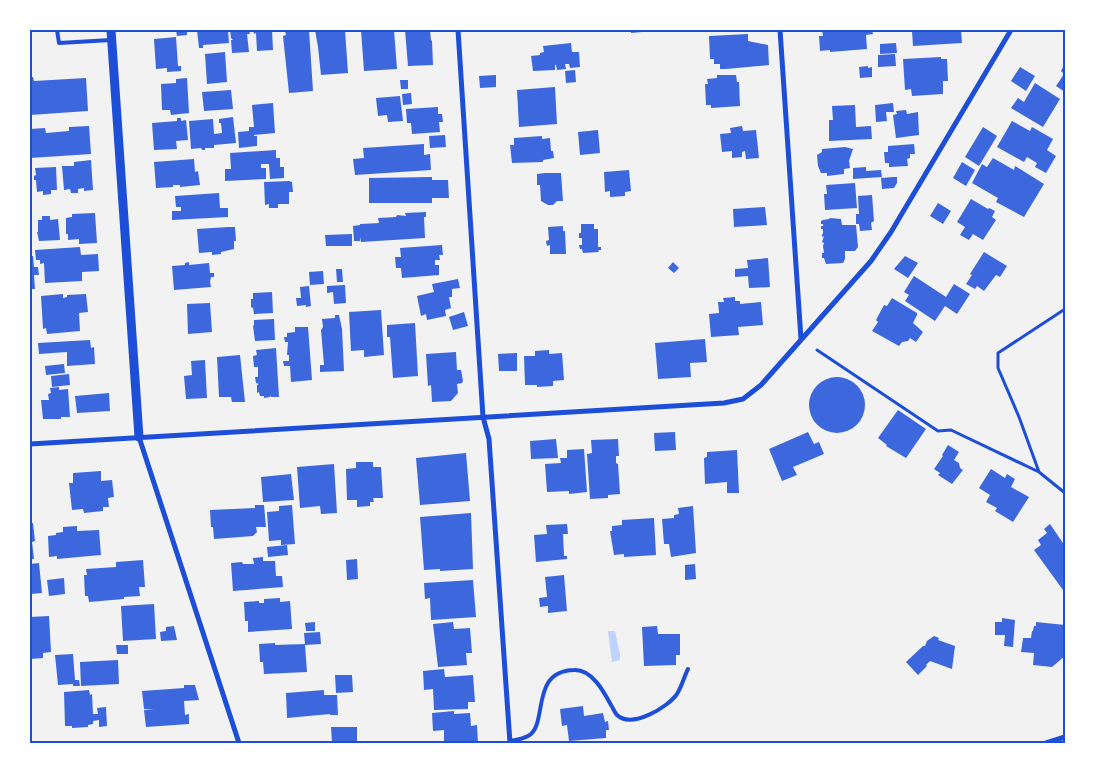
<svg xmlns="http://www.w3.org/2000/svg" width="1095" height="773" font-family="Barlow,sans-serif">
  <rect width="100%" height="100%" fill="#f2f2f2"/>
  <path fill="#bfd3fe" d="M 608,631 L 615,631 L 620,654 L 620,660 L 612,662 Z"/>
  <path fill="#3d67dc" d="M 176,30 L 187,30 L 187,35 L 177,36 Z
    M 197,30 L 228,30 L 229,43 L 203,45 L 203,48 L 199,48 Z
    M 230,30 L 249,30 L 250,34 L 247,34 L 249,52 L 232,53 L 231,40 L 233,40 L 231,38 Z
    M 253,30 L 272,30 L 273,50 L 257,51 L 256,33 L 254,34 Z
    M 309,30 L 313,91 L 289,93 L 283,36 L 286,35 L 285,31 Z
    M 315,30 L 345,30 L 348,73 L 321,75 L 318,47 Z
    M 361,30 L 394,30 L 397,69 L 364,71 Z
    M 405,30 L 430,30 L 431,40 L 432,41 L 433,65 L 408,66 Z
    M 631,30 L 653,30 L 653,31 L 631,33 Z
    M 822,30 L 872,30 L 873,34 L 866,35 L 867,49 L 830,52 L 830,50 L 820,51 L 819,36 L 823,36 Z
    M 926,30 L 961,30 L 962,43 L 913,46 L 912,31 Z
    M 748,34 L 748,41 L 768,45 L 769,65 L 726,69 L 720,69 L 720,64 L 714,64 L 714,59 L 710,59 L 709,36 Z
    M 176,37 L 178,66 L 181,66 L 181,71 L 167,72 L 167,68 L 156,69 L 154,39 Z
    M 571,43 L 572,52 L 579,52 L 580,67 L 570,68 L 569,64 L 565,64 L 566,69 L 557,70 L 556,65 L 555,65 L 555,70 L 533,71 L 531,56 L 540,55 L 540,53 L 544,52 L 543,46 Z
    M 896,43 L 897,53 L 880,54 L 880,44 Z
    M 225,52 L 227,82 L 207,84 L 205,54 Z
    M 895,54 L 896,66 L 878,67 L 878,55 Z
    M 941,57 L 941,59 L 947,59 L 948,81 L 943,81 L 943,94 L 912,96 L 911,89 L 905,90 L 903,59 Z
    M 1065,63 L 1065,92 L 1056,86 L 1064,74 L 1061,71 Z
    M 868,66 L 868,68 L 872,67 L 872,77 L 860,78 L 859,67 Z
    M 1020,67 L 1035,76 L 1026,91 L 1011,81 Z
    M 575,70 L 576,82 L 566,83 L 565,71 Z
    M 496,75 L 496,87 L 480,88 L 479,76 Z
    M 717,75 L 736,75 L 737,82 L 739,82 L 740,106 L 711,108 L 711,105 L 706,105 L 705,84 L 708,84 L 707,79 L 717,78 Z
    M 30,77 L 33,77 L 34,81 L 86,78 L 88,111 L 30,115 Z
    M 187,78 L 189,113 L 171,115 L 170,110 L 162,110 L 161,84 L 176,83 L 176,79 Z
    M 400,80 L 408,80 L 408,89 L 401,89 Z
    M 1035,83 L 1060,99 L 1043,127 L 1011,108 L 1018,98 L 1024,102 Z
    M 555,87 L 557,124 L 519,127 L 517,90 Z
    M 231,90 L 233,109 L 204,111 L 202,92 Z
    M 411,93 L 412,104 L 403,105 L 402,94 Z
    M 400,96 L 403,121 L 388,122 L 387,115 L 378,116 L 376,98 Z
    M 273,103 L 275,133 L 254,135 L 254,136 L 257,136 L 257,146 L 239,148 L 238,132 L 249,131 L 249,127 L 254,127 L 252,105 Z
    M 893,103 L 894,112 L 886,112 L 887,121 L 876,122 L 875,105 Z
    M 855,105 L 856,127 L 871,126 L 872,139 L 829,141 L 829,120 L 833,120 L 832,106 Z
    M 438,107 L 438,114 L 442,114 L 443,122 L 439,122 L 440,132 L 412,134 L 411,123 L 407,123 L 406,109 Z
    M 906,110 L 907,114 L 918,112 L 919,135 L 896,138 L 893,115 L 897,114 L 896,111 Z
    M 233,117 L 236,143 L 214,145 L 214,148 L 205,148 L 205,150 L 202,150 L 201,148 L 191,149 L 189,121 L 213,119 L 214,134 L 222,133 L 221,123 L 219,123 L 219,119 Z
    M 177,118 L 181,118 L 181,121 L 186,120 L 188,140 L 176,141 L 177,149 L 154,150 L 152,123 L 177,121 Z
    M 1012,121 L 1030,131 L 1032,127 L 1053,139 L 1047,150 L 1056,156 L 1046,173 L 1035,167 L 1037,163 L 1027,157 L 1024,162 L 997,147 Z
    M 89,126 L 91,154 L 30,158 L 30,129 L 45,128 L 46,133 L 69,131 L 69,127 Z
    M 742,126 L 743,131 L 756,130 L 759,158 L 746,159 L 745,151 L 742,152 L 742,157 L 732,158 L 732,151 L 722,152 L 720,134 L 731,133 L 730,128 Z
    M 983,127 L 997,136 L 979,166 L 965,157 Z
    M 598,130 L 600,153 L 580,155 L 578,132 Z
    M 445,135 L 446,147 L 430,148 L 429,136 Z
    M 542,136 L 542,139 L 550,138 L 551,151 L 553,151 L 554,158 L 543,160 L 543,162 L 512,163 L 510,145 L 514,145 L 514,138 Z
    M 424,144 L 424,155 L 430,154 L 431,170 L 355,175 L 353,159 L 364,158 L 363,148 Z
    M 914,144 L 915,154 L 910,154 L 910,158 L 907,159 L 908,166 L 889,167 L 889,163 L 885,163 L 884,152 L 888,152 L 888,146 Z
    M 845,147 L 853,149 L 849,161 L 850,168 L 844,169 L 844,174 L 827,176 L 827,173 L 821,173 L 818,166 L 817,155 L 822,152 L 822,149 Z
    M 276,150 L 276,158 L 280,158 L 280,167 L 284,167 L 284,178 L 270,179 L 269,164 L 261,164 L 261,168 L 266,168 L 266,179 L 225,181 L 225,169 L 231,169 L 230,153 Z
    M 993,158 L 1014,170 L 1015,166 L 1044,184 L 1024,217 L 996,202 L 998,198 L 972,183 L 982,164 L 987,167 Z
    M 194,159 L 195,172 L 198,171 L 200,185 L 180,187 L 180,185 L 173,185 L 173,187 L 156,188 L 154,162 Z
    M 91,160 L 93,190 L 84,191 L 84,188 L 78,189 L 78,193 L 71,193 L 70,189 L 64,190 L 62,166 L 74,166 L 74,162 Z
    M 962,162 L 975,170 L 966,186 L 953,178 Z
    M 56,167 L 57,190 L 51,190 L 51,194 L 43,195 L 43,191 L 37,192 L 36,180 L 34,180 L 34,176 L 36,175 L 35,168 Z
    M 866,167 L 866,171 L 881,170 L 882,177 L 853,179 L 853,168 Z
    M 629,170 L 631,191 L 625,192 L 625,196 L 610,197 L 610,191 L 605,192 L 604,172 Z
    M 545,173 L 561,173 L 563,201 L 557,201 L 553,205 L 548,205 L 541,201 L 540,185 L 537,185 L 537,174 Z
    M 432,177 L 432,180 L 448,180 L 449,198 L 432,198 L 432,203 L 369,203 L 369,178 Z
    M 893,177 L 897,177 L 897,183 L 894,188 L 882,189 L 881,178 Z
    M 289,181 L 292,182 L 293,192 L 289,192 L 289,204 L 278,204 L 278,208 L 269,208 L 269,204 L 265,205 L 264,182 Z
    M 855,183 L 857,208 L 825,210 L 824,194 L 827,194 L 826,185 Z
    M 219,193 L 220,208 L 228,208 L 228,217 L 172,220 L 172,211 L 181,211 L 181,207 L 176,207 L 175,196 Z
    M 872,195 L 874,221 L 871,223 L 872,230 L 860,231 L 859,224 L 856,224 L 856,214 L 859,214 L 858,196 Z
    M 971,199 L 988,209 L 989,208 L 995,211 L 992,217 L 996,220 L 983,240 L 973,234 L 969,240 L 960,235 L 965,227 L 957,222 Z
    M 938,203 L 951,211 L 943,224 L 930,216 Z
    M 765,207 L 767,225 L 734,227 L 733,209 Z
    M 426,212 L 426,217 L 424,217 L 425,238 L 361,242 L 360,237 L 360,241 L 354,241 L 353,226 L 360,225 L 360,224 L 379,223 L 378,218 L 396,217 L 397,215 L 406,216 L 405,213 Z
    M 95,213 L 97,243 L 79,244 L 79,239 L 68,240 L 68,234 L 66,234 L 66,218 L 72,217 L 72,214 Z
    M 42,216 L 50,216 L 50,220 L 58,219 L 60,240 L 39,241 L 37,232 L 38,232 L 38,220 L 42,220 Z
    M 830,218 L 841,219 L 842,225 L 856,225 L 858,247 L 855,251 L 845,251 L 845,259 L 843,263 L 826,264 L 824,258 L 822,258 L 822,253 L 824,253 L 823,246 L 824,243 L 822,242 L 824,236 L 822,237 L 822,234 L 823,234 L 823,229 L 821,229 L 821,226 L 823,226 L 823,224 L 821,224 L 821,221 L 823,220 L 829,219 Z
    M 581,224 L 594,224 L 594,229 L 598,229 L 598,247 L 601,247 L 601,250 L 598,250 L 599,252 L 583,253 L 582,249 L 580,249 L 579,245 L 582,245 L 582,238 L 579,238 L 579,233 L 581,233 Z
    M 563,226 L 563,231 L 565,231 L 566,254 L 550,254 L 550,245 L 547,246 L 546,241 L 549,240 L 548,227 Z
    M 228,227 L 235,227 L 236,241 L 234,241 L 234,249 L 221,252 L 221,254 L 212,255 L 212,252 L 199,253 L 197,229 Z
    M 352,234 L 352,246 L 326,246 L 325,235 Z
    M 442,245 L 443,255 L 439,255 L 440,260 L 435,260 L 435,265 L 439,265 L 439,275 L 402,278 L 401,268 L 396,268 L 395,257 L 401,257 L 400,248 Z
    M 80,247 L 81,255 L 98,254 L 99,271 L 82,272 L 82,281 L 45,283 L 44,263 L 40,264 L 40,260 L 36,260 L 35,250 Z
    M 984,252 L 1007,266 L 1000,277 L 996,275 L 984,291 L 977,286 L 975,289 L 966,284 L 972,275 L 970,274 Z
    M 30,256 L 33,256 L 34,267 L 38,267 L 39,275 L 34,275 L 35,289 L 30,289 Z
    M 905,256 L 918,263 L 908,278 L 894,269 Z
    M 768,258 L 770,287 L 749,288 L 748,276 L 735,277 L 735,269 L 748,268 L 747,260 Z
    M 189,262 L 189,265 L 209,263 L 210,273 L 214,273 L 214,277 L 211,277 L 210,282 L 211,287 L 174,290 L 172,266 L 185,265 L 185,263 Z
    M 673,262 L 679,268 L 674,273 L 668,268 Z
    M 336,269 L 342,269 L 343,282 L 337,282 Z
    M 323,271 L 324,284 L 310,285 L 309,272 Z
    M 914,276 L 946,297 L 954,284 L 970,294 L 957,314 L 945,306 L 935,321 L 905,301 L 909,295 L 904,292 Z
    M 458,279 L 460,288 L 452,289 L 452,297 L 449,297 L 451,308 L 445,310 L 446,316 L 427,320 L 426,314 L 421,316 L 417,296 L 434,292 L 432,284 Z
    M 345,285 L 346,303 L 334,304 L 333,292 L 327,293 L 327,286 Z
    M 309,286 L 311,306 L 306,307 L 306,305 L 297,306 L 296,298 L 301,298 L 300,287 Z
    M 272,292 L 273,313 L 254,314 L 253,308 L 251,307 L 251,299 L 253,299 L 253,293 Z
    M 63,294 L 63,298 L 67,297 L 67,295 L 86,294 L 88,312 L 79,313 L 80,331 L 47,334 L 46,328 L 43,329 L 41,296 Z
    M 735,297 L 735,301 L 740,301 L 740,304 L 761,302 L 763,325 L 738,327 L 739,335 L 711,337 L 709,314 L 719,313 L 718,302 L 724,302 L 723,298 Z
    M 892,298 L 917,313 L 917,315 L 913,323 L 923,332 L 916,342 L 910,338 L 908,341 L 902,342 L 899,346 L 872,331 L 878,322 L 876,320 L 884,305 L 887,306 Z
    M 210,303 L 212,332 L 188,334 L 187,304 Z
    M 381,310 L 384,355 L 364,357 L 364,350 L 351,351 L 349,312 Z
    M 464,312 L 468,326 L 453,330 L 449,317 Z
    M 335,315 L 339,315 L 342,329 L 344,371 L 320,372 L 320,365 L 324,365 L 321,330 L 323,327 L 322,319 L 335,318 Z
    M 274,319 L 275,340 L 255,341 L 253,326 L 254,325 L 254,320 Z
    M 415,323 L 418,376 L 393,378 L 390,337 L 387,337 L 387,325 Z
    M 295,327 L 308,327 L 312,380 L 291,382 L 290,366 L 284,366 L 283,361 L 289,361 L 289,355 L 287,355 L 288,342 L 285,342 L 284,337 L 287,337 L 287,333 L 295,332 Z
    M 705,339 L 707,362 L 690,363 L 691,377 L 658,379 L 655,343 Z
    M 90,340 L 91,348 L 94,347 L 95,364 L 67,366 L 67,352 L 39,354 L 38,343 Z
    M 276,348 L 279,397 L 271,397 L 271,395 L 270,397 L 264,398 L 264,396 L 260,396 L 259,392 L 257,393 L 257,385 L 259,384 L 256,383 L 255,377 L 258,377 L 258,367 L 254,367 L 253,356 L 257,355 L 256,350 Z
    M 549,350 L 549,354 L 562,353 L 564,380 L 553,381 L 553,386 L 537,387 L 537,385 L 525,385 L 524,356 L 535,356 L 535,351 Z
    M 456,352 L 457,370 L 461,370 L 463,381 L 462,383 L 457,384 L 458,393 L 451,401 L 432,402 L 431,385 L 428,386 L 426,354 Z
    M 517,353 L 517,371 L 499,371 L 498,354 Z
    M 240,355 L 245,402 L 232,402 L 231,397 L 219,397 L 217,357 Z
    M 205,360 L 207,398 L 186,399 L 184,376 L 192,375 L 191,361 Z
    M 64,364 L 65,373 L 46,375 L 45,366 Z
    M 69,374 L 70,385 L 52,387 L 51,376 Z
    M809 405a28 28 0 1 1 56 0a28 28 0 1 1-56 0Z
    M 59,387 L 59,390 L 68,389 L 70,417 L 61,417 L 61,419 L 43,419 L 41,400 L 49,400 L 48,394 L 51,393 L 50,388 Z
    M 109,393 L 110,411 L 77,413 L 75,396 Z
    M 898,410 L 926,429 L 906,458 L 886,446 L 887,445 L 878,438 Z
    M 675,432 L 676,450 L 655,451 L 654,433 Z
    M 808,432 L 814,444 L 819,442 L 824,454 L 793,467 L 797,475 L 782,481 L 769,449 Z
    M 556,439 L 558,458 L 531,459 L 530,441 Z
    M 618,439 L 619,456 L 616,456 L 616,463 L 618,464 L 620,494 L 608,495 L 608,498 L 590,499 L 587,454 L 592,453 L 591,440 Z
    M 948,445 L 959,452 L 954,460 L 959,463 L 960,468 L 963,470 L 952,484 L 938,475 L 940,473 L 934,469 L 943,456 L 942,455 Z
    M 584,449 L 587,492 L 569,494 L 569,491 L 547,492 L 545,464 L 561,463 L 560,458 L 567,458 L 567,450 Z
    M 737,450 L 739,493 L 727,493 L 727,482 L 705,484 L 704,458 L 707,457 L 707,452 Z
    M 466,453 L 470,501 L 420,505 L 416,458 Z
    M 356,462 L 373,462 L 373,467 L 381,467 L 383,498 L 373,498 L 374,502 L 370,502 L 370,506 L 357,507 L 357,500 L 347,500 L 346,469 L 356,468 Z
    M 334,464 L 337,513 L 321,514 L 320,506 L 300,508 L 297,467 Z
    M 991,469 L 1005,478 L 1007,474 L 1015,479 L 1011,487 L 1029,497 L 1013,522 L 995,511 L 997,508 L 986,502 L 990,495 L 979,488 Z
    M 101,471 L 101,481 L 112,480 L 114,497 L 108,498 L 109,507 L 103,507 L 103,511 L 84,513 L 83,509 L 72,510 L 69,483 L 73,483 L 73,473 Z
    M 291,474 L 294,500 L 263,502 L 261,477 Z
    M 255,505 L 264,505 L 266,527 L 256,527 L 257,532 L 253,536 L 214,539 L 213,527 L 211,527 L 210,510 L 255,508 Z
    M 292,505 L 295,544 L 281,545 L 281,540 L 269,541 L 267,512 L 279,511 L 279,506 Z
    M 693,506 L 696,553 L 671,557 L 669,544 L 664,544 L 662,519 L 674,518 L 674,515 L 679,514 L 678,508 Z
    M 471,513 L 473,569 L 440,571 L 440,569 L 424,570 L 420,517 Z
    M 654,518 L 656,555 L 624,557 L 624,554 L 614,555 L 610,531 L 612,531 L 612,526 L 622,525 L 622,520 Z
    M 30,523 L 33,523 L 35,541 L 32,542 L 34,559 L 30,559 Z
    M 567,524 L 568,534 L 563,534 L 564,556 L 567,556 L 567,559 L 536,562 L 534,535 L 547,534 L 546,525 Z
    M 1050,524 L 1065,546 L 1065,588 L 1063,590 L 1034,550 L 1041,545 L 1038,540 L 1047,533 L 1044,529 Z
    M 77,526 L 77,531 L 99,530 L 101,555 L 57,559 L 57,556 L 49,557 L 48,536 L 56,535 L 56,533 L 63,532 L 63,527 Z
    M 287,545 L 288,555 L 268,557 L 267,547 Z
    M 263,557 L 263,561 L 275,561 L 276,576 L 282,576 L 283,587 L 233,591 L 231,563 L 242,562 L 243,564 L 254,564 L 253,558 Z
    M 357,559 L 358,579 L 347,580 L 346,560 Z
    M 143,560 L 145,587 L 139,587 L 140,596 L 124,597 L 124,599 L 89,602 L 88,596 L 85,596 L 84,575 L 87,575 L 86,569 L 116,567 L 116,562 Z
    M 39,563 L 42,593 L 30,594 L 30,564 Z
    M 695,564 L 696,579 L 685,580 L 685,565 Z
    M 564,575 L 567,611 L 548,613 L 548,606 L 540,607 L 539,598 L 547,597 L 545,577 Z
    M 64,578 L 65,594 L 49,596 L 47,580 Z
    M 473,580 L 476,617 L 431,620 L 430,598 L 425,599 L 424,583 Z
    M 280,598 L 280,602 L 290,601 L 292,629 L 248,632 L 248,621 L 245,621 L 244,602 L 259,601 L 259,603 L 264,603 L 264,599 Z
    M 154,604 L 156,639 L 123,641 L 121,606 Z
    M 49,616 L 51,652 L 43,653 L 43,658 L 30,659 L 30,617 Z
    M 1002,618 L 1015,620 L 1013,647 L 1004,646 L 1005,635 L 995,635 L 995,622 L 1002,622 Z
    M 315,622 L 315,631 L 306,631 L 305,623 Z
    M 453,622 L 454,629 L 470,628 L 472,653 L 466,653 L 467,665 L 438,667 L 433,624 Z
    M 1036,622 L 1065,625 L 1065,656 L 1052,667 L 1033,665 L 1034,653 L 1021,652 L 1023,638 L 1031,638 L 1032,631 L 1033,631 L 1034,626 L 1036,626 Z
    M 174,626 L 177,640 L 161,641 L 160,632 L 166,631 L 166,627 Z
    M 657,626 L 658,634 L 680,634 L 680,655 L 676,655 L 676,665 L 644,666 L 642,627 Z
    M 320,632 L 321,644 L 305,645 L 307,672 L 264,674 L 263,662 L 260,662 L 259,644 L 275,643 L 275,645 L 305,644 L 304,633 Z
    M 934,636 L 939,638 L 938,640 L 955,646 L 952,669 L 930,661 L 926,665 L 927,666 L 918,675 L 906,662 L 923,646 L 925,646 L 927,641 Z
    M 116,645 L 128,645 L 128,654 L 117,654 Z
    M 73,654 L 75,680 L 79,680 L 80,686 L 73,686 L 73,684 L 58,685 L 55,655 Z
    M 118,660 L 119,684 L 81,686 L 80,662 Z
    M 444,669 L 445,677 L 473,675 L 475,702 L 468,702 L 468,709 L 434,710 L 433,689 L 424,690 L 423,671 Z
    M 335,675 L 352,675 L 353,692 L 336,693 Z
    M 184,685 L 195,685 L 199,700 L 184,701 L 185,715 L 189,714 L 189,724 L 146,727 L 144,710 L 154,709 L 144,709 L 142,691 L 184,688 Z
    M 89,690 L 90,695 L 92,694 L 93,714 L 98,714 L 97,708 L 106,707 L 107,726 L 99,727 L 99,720 L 93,721 L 93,724 L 88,725 L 88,727 L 72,728 L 72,726 L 65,726 L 64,692 Z
    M 324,690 L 324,695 L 337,695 L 338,715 L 330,715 L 330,714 L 287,718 L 286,693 Z
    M 583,706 L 584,716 L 603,713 L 605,722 L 608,721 L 609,730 L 606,730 L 606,738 L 569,741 L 567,725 L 562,726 L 560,709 Z
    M 454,711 L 454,714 L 470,713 L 471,726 L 477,725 L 478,743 L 444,743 L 444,730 L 433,731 L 432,713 Z
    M 331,727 L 357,727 L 357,741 L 364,741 L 364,743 L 332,743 Z"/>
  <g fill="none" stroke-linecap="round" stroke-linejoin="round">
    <path stroke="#1d4ed8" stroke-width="3" d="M 1065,309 L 998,353 L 998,368 L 1019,417 L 1039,472 L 1065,493
      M 817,350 L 938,431 L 951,430 L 1039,472"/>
    <path stroke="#1d4ed8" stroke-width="4" d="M 57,30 L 59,43 L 111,40
      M 510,741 C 515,740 523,739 528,736 C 549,725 529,671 574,670 C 592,669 604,692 611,705 C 613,708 615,713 617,715 C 632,729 668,707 677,694 C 682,686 684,677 688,669"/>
    <path stroke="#1d4ed8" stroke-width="5" d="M 458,30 L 483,417 L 489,439 L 510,743
      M 780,30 L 801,339
      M 139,437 L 239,743
      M 30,444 L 724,403 L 743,399 L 761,385 L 871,261 L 891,232 L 1011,30
      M 1046,743 L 1065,737"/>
    <path stroke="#1d4ed8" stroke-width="9" d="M 111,30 L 139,437"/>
  </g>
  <rect width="1095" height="773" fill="none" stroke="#ffffff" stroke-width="62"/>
  <rect x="31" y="31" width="1033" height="711" fill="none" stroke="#1d4ed8" stroke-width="2"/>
</svg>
